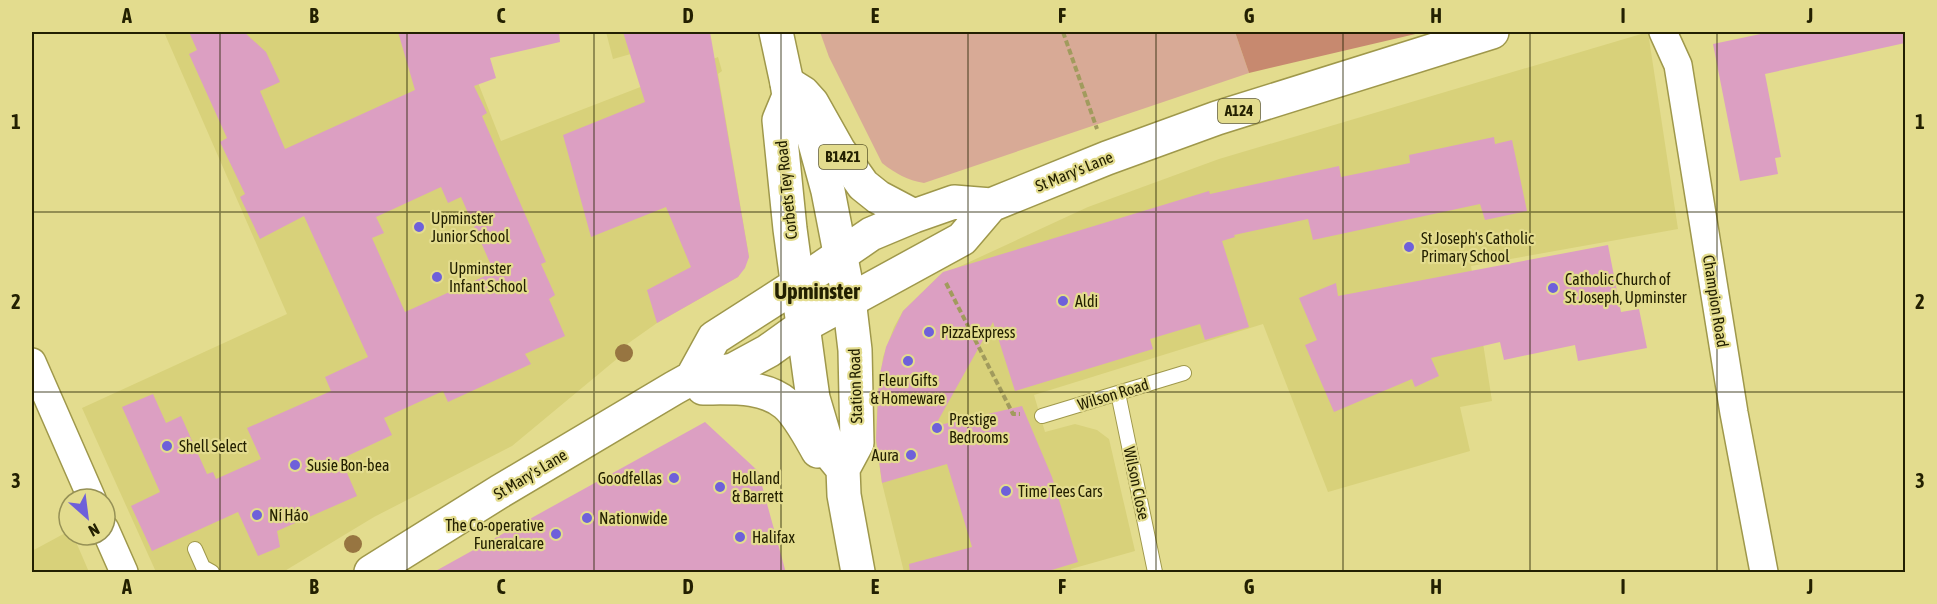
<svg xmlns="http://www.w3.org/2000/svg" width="1937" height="604" font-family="'Asap Condensed',sans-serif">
  <rect width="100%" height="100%" fill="#e3dc8e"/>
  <path fill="#d8d17a" d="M 164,32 L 451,32 L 456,51 L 464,47 L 501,141 L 718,57 L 722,71 L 718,74 L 749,257 L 738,277 L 657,323 L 623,347 L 624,353 L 512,446 L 374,517 L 283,572 L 156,572 L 82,408 L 287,314 Z
    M 606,32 L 709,32 L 613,59 Z
    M 1648,32 L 1678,229 L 1471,266 L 1492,401 L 1460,407 L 1470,451 L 1328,492 L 1263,324 L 1034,395 L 1045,432 L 1075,424 L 1097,430 L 1109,439 L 1135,551 L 1071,569 L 1072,572 L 904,572 L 882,483 L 876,442 L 877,403 L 883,357 L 894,327 L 903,311 L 939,276 L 1088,207 L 1219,159 Z
    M 69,531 L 69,535 L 73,535 L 89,572 L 32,572 L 32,551 Z"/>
  <path fill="#d8aa96" d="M 820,32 L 1235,32 L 1249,73 L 924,183 C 907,180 896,174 882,163 L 829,57 Z"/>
  <path fill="#c7896f" d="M 1235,32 L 1424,32 L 1249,73 Z"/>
  <path fill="#dc9fc2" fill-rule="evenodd" d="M 189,32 L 244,32 L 266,52 L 280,82 L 260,91 L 285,149 L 415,90 L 398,32 L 559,32 L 560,42 L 490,58 L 496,78 L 474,86 L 487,113 L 482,116 L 546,262 L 541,264 L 555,295 L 549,299 L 565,336 L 525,354 L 531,364 L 448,402 L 443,391 L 384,418 L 392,435 L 341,459 L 357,496 L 277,531 L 280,547 L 258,556 L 238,512 L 152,551 L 131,506 L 160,492 L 122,407 L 153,394 L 166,423 L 181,416 L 207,474 L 213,472 L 216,479 L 261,459 L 247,428 L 331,391 L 325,377 L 368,357 L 304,216 L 260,239 L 240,197 L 245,194 L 220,142 L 227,138 L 189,54 L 197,50 ZM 441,187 L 448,203 L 461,197 L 494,272 L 405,312 L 372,238 L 384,233 L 376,217 Z
    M 623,32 L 710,32 L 749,257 L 745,268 L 738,277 L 657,323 L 647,290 L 691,267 L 666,207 L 591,237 L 563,135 L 645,102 Z
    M 1770,32 L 1905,32 L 1905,43 L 1765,74 L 1781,157 L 1775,158 L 1778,174 L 1740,181 L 1713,44 Z
    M 1494,137 L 1495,144 L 1512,140 L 1527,211 L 1485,220 L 1480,204 L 1313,240 L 1308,219 L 1234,235 L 1235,237 L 1222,241 L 1249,327 L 1205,340 L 1200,324 L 1150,339 L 1153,349 L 1015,391 L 993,322 L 935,426 L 1022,406 L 1052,477 L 1078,562 L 1042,573 L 910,573 L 909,564 L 972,547 L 947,464 L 882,483 L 876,439 L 879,378 L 886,347 L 903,311 L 943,272 L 1209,191 L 1210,194 L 1339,166 L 1341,177 L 1410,163 L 1409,155 Z
    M 1608,245 L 1621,312 L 1639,309 L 1647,348 L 1578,361 L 1575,345 L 1504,360 L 1500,342 L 1431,358 L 1439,376 L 1415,387 L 1412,379 L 1334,412 L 1305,345 L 1317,340 L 1299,298 L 1336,283 L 1338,296 Z
    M 705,422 L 758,471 L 786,573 L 432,573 Z"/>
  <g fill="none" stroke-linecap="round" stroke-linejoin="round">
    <g stroke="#9f984b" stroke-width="16">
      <path id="lane" d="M 1118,393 L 1155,572
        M 1042,416 L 1184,373
        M 195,549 L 203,567 L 212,572"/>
    </g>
    <g stroke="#9f984b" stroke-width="30">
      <path id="street" d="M 1663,32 L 1678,65 L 1734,413 L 1764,572
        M 32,362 L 92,499
        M 105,529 L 124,572"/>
    </g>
    <g stroke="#9f984b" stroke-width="36">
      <path id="secondary" d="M 776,32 L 787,83 L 789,96 L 779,120 L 790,229 L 810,377 L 813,398 L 829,452 L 843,469
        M 794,102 L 807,114 L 828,191 L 849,299 L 855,350 L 857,443 L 843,469 L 844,495 L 858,572
        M 692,378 L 714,338 L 798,284
        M 703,388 C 730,388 764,385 786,404 C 798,414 810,437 818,451
        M 371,572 L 499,492 L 674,388 L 692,378 L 733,370 L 768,351 L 803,326"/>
    </g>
    <g stroke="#9f984b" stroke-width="36">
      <path id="primary" d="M 787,83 L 803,93 L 812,103 L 839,151 L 863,185 L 878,197 L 914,216
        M 798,284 L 871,234 L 914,216 L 954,202 L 991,205
        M 803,326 L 962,239 L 991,205 L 1107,158 L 1217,118 L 1492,32"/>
    </g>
    <path stroke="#a19b5d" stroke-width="4" stroke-dasharray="6 3" stroke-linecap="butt" d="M 1063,32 L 1097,129
      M 946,283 L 1013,414 L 1020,414"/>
    <use href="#lane" stroke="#fff" stroke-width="14"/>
    <use href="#street" stroke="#fff" stroke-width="27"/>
    <use href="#secondary" stroke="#fff" stroke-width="33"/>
    <use href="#primary" stroke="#fff" stroke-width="33"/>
  </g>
  <g fill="#977541">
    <circle cx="624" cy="353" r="9"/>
    <circle cx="353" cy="544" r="9"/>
  </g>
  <path fill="none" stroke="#232001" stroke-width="1.5" stroke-opacity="0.55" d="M 220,32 L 220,572M 407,32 L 407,572M 594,32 L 594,572M 781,32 L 781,572M 968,32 L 968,572M 1156,32 L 1156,572M 1343,32 L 1343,572M 1530,32 L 1530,572M 1717,32 L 1717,572M 32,212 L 1906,212M 32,392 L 1906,392"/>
  <g fill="#6e60da" stroke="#e3dc8e" stroke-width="2">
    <circle cx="419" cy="227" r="6"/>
    <circle cx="1409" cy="247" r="6"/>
    <circle cx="437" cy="277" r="6"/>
    <circle cx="1553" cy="288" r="6"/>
    <circle cx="1063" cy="301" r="6"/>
    <circle cx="929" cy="332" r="6"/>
    <circle cx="908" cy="361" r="6"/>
    <circle cx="937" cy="428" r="6"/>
    <circle cx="167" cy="446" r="6"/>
    <circle cx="911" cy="455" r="6"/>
    <circle cx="295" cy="465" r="6"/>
    <circle cx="674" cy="478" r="6"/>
    <circle cx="720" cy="487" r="6"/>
    <circle cx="1006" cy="491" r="6"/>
    <circle cx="257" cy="515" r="6"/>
    <circle cx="587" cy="518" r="6"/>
    <circle cx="556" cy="534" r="6"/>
    <circle cx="740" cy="537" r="6"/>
  </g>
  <g text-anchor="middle" stroke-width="4.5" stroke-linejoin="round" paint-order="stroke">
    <g fill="#e3dc8e" stroke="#5d582b" stroke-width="1.5">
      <rect x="1218" y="99" width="42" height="24" rx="4.5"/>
      <rect x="819" y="145" width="48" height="24" rx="4.5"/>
    </g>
    <g font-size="15" font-weight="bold" fill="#232001">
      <text x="1239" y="116">A124</text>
      <text x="843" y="162">B1421</text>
    </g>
    <g font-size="16" fill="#232001" stroke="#e3dc8e">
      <text transform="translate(1074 171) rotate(-22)" y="6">St Mary's Lane</text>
      <text transform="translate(786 190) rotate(-96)" y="6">Corbets Tey Road</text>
      <text transform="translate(1716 301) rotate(81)" y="6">Champion Road</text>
      <text transform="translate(855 386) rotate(-92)" y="6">Station Road</text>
      <text transform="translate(1113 394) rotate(-17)" y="6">Wilson Road</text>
      <text transform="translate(530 474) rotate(-31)" y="6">St Mary's Lane</text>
      <text transform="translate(1137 483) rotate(78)" y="6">Wilson Close</text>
    </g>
    <g font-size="16" fill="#232001" stroke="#e3dc8e" text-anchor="start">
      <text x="431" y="224">Upminster<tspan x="431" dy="18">Junior School</tspan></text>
      <text x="1421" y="244">St Joseph's Catholic<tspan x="1421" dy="18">Primary School</tspan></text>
      <text x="449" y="274">Upminster<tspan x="449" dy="18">Infant School</tspan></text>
      <text x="1565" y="285">Catholic Church of<tspan x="1565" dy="18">St Joseph, Upminster</tspan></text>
      <text x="1075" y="307">Aldi</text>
      <text x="941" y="338">PizzaExpress</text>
      <text x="908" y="386" text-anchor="middle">Fleur Gifts<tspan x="908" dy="18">&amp; Homeware</tspan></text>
      <text x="949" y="425">Prestige<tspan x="949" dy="18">Bedrooms</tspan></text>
      <text x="179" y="452">Shell Select</text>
      <text x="899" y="461" text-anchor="end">Aura</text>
      <text x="307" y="471">Susie Bon-bea</text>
      <text x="662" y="484" text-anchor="end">Goodfellas</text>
      <text x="732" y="484">Holland<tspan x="732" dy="18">&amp; Barrett</tspan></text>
      <text x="1018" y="497">Time Tees Cars</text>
      <text x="269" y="521">Ní Háo</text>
      <text x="599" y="524">Nationwide</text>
      <text x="544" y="531" text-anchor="end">The Co-operative<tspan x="544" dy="18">Funeralcare</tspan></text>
      <text x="752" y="543">Halifax</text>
    </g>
    <g font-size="22" font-weight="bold" fill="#232001" stroke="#e3dc8e">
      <text x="817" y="299">Upminster</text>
    </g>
  </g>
  <rect width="1937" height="604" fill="none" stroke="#e3dc8e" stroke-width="66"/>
  <g transform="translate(87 517) rotate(152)"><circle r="28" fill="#e3dc8e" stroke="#969156" stroke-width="1.5"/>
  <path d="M0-4.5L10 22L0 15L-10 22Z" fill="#6e60da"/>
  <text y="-9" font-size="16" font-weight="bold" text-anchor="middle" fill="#232001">N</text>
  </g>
  <rect x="33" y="33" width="1871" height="538" fill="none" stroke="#232001" stroke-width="2"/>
  <g font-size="20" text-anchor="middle" font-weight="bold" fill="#232001">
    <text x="127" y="23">A</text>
    <text x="314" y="23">B</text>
    <text x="501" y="23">C</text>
    <text x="688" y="23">D</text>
    <text x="875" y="23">E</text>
    <text x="1062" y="23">F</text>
    <text x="1249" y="23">G</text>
    <text x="1436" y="23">H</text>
    <text x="1623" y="23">I</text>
    <text x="1810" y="23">J</text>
    <text x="16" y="129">1</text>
    <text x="1920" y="129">1</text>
    <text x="16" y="309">2</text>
    <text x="1920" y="309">2</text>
    <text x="16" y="488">3</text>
    <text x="1920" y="488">3</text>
    <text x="127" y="594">A</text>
    <text x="314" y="594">B</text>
    <text x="501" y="594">C</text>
    <text x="688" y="594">D</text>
    <text x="875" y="594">E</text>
    <text x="1062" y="594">F</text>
    <text x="1249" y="594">G</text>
    <text x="1436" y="594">H</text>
    <text x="1623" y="594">I</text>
    <text x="1810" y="594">J</text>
  </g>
</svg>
